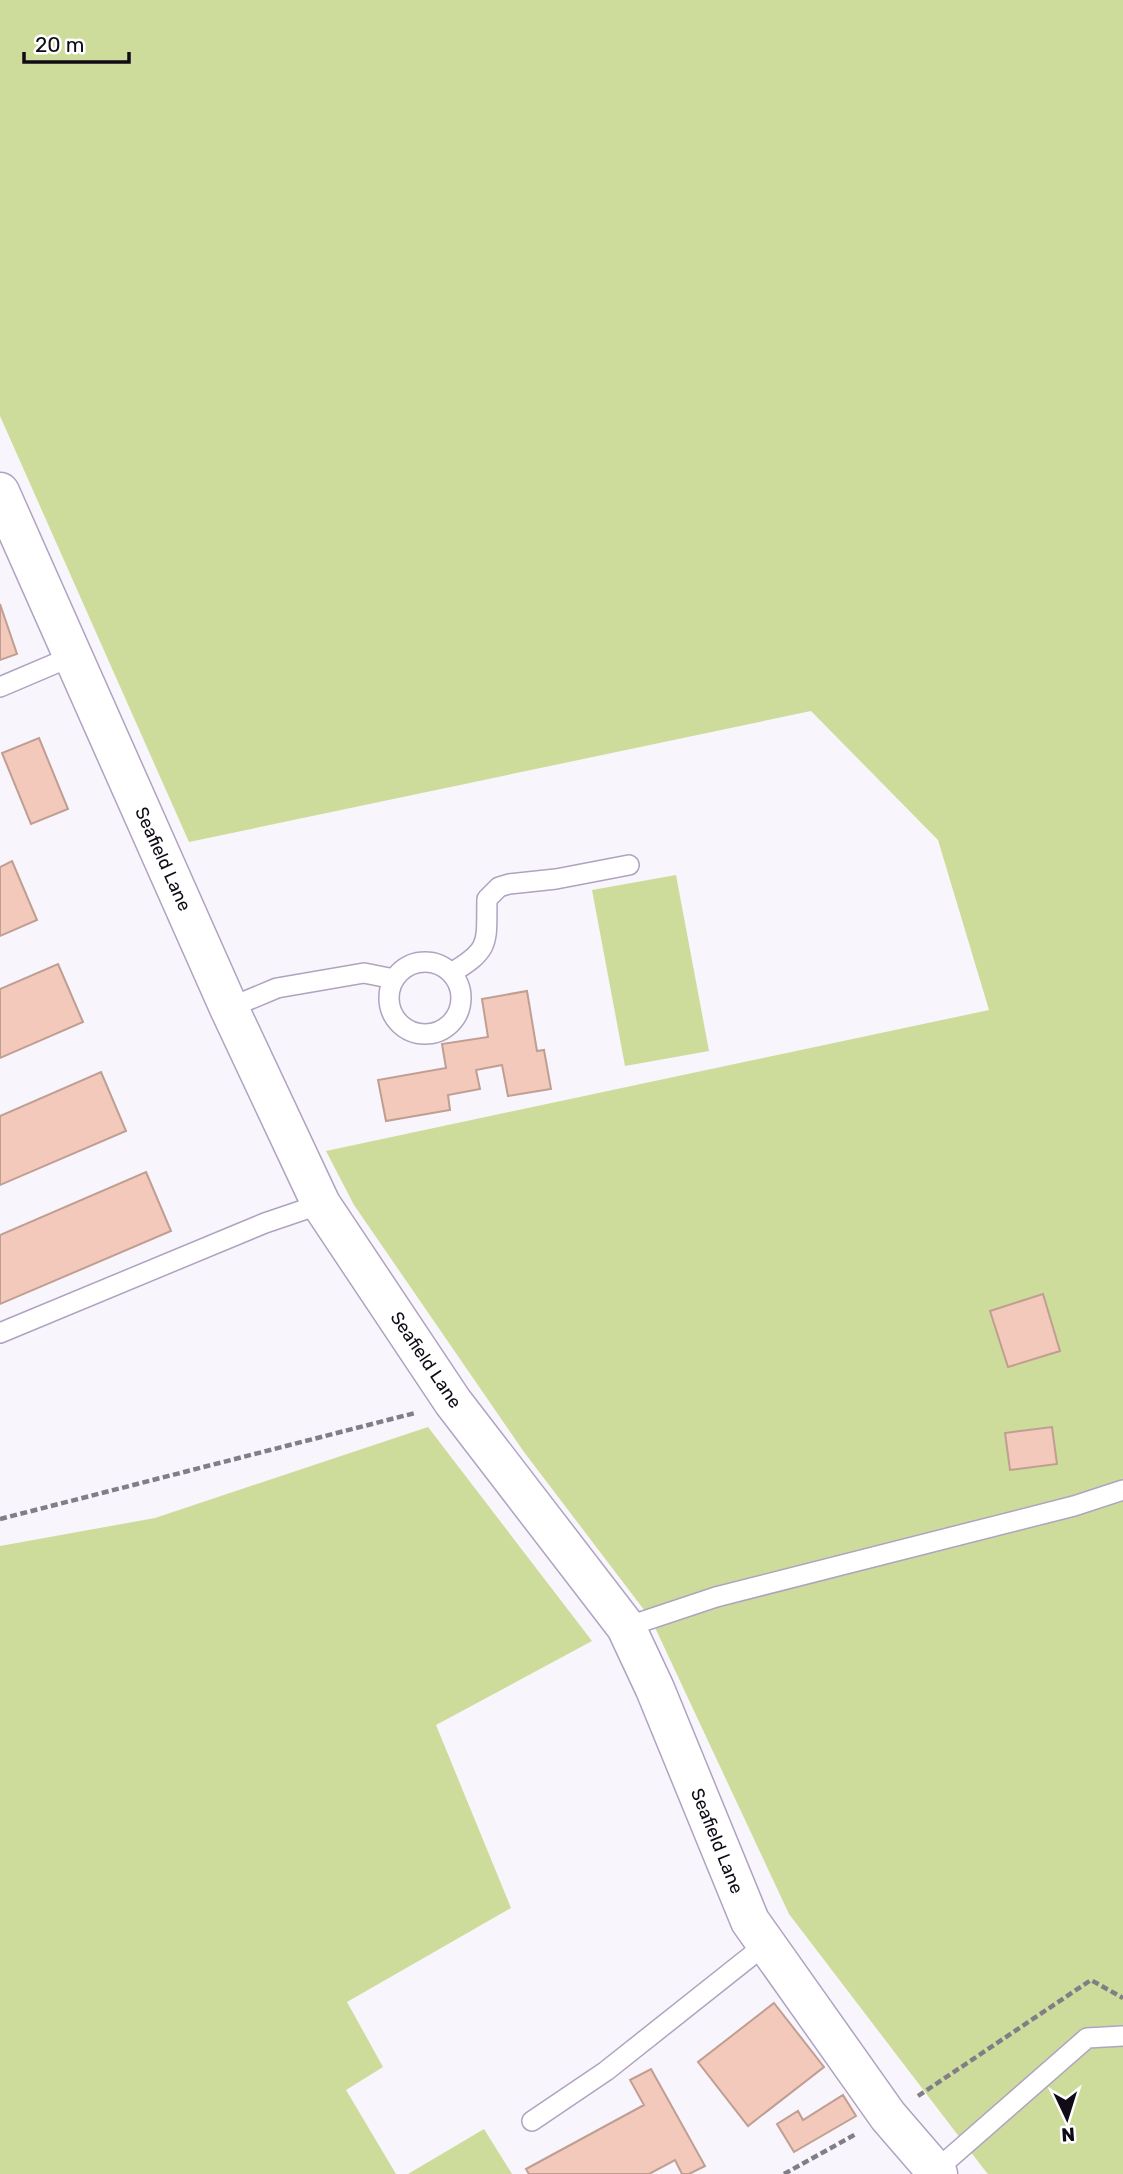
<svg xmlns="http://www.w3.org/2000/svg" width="1123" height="2174" font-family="Rubik,sans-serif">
  <rect width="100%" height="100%" fill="#f8f5fc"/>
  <path fill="#cddc9a" d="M 0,0 L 1123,0 L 1123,2174 L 988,2174 L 983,2168 L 789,1914 L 651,1619 L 524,1452 L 354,1205 L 326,1151 L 989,1010 L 938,840 L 811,711 L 189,842 L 0,416 Z
    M 676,875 L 709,1051 L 625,1066 L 592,890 Z
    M 428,1427 L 592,1641 L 436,1725 L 511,1908 L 347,2002 L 383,2067 L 346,2090 L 396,2174 L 0,2174 L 0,1546 L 155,1518 Z
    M 484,2129 L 512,2174 L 408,2174 Z"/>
  <path fill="#f2c9ba" stroke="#c09e92" stroke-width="2" d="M 0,604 L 17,654 L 0,660 Z
    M 39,738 L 68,809 L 31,824 L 2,753 Z
    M 12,861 L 37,920 L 0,936 L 0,867 Z
    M 58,964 L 83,1022 L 0,1058 L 0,989 Z
    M 527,991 L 537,1051 L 544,1050 L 551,1089 L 508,1096 L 502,1065 L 476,1070 L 480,1089 L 448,1095 L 450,1110 L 386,1121 L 378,1080 L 446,1068 L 442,1044 L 488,1037 L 482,999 Z
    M 101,1072 L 126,1131 L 0,1185 L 0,1116 Z
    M 146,1172 L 171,1231 L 0,1304 L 0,1235 Z
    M 1043,1294 L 1060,1351 L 1008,1367 L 990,1311 Z
    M 1052,1427 L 1057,1464 L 1010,1470 L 1005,1433 Z
    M 774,2003 L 824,2067 L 748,2126 L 698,2062 Z
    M 651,2069 L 705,2166 L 689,2174 L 682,2174 L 675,2160 L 649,2174 L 529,2174 L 526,2169 L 644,2105 L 630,2080 Z
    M 843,2095 L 856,2116 L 794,2152 L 777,2124 L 798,2111 L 803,2120 Z"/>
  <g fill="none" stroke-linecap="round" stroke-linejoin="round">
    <g stroke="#afa3c0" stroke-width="22">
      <path id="lane" d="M 0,687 L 73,656
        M389 998a36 36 0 1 1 72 0a36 36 0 1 1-72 0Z
        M 451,973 C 492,949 486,942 487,899 L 499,887 L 509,884 L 556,879 L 629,865
        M 229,1008 L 277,988 L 364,973 L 394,979
        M 0,1333 L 265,1223 L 321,1204
        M 626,1627 L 716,1597 L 1074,1506 L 1123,1490
        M 532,2121 L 606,2071 L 766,1944
        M 935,2171 L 1087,2038 L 1123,2036"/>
    </g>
    <g stroke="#afa3c0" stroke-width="41">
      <path id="street" d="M 0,492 L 229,1008 L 321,1204 L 453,1402 L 626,1627 L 655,1689 L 750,1921 L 888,2116 L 938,2174"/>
    </g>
    <path stroke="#827e87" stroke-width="4.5" stroke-dasharray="7 3.5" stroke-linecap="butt" d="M 0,1519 L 415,1413
      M 918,2096 L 1091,1980 L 1123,1998
      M 784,2174 L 856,2134"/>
    <use href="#lane" stroke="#fff" stroke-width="19"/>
    <use href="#street" stroke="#fff" stroke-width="38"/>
  </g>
  <g text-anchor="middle" stroke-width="7" stroke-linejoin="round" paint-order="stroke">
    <g font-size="18" fill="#100b16" stroke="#fff">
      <text transform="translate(163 859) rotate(66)" y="6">Seafield Lane</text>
      <text transform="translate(426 1360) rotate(56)" y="6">Seafield Lane</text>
      <text transform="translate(717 1841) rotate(68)" y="6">Seafield Lane</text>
    </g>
  </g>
  <g transform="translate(1067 2118) rotate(176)" stroke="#ffffff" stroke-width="5" paint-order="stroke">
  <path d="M0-5L12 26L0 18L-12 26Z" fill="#100b16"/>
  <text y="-10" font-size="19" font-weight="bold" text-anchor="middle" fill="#100b16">N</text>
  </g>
  <path d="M24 52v10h105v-10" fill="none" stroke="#100b16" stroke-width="3.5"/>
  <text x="35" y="52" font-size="21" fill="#100b16" stroke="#ffffff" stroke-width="5" paint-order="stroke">20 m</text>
</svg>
